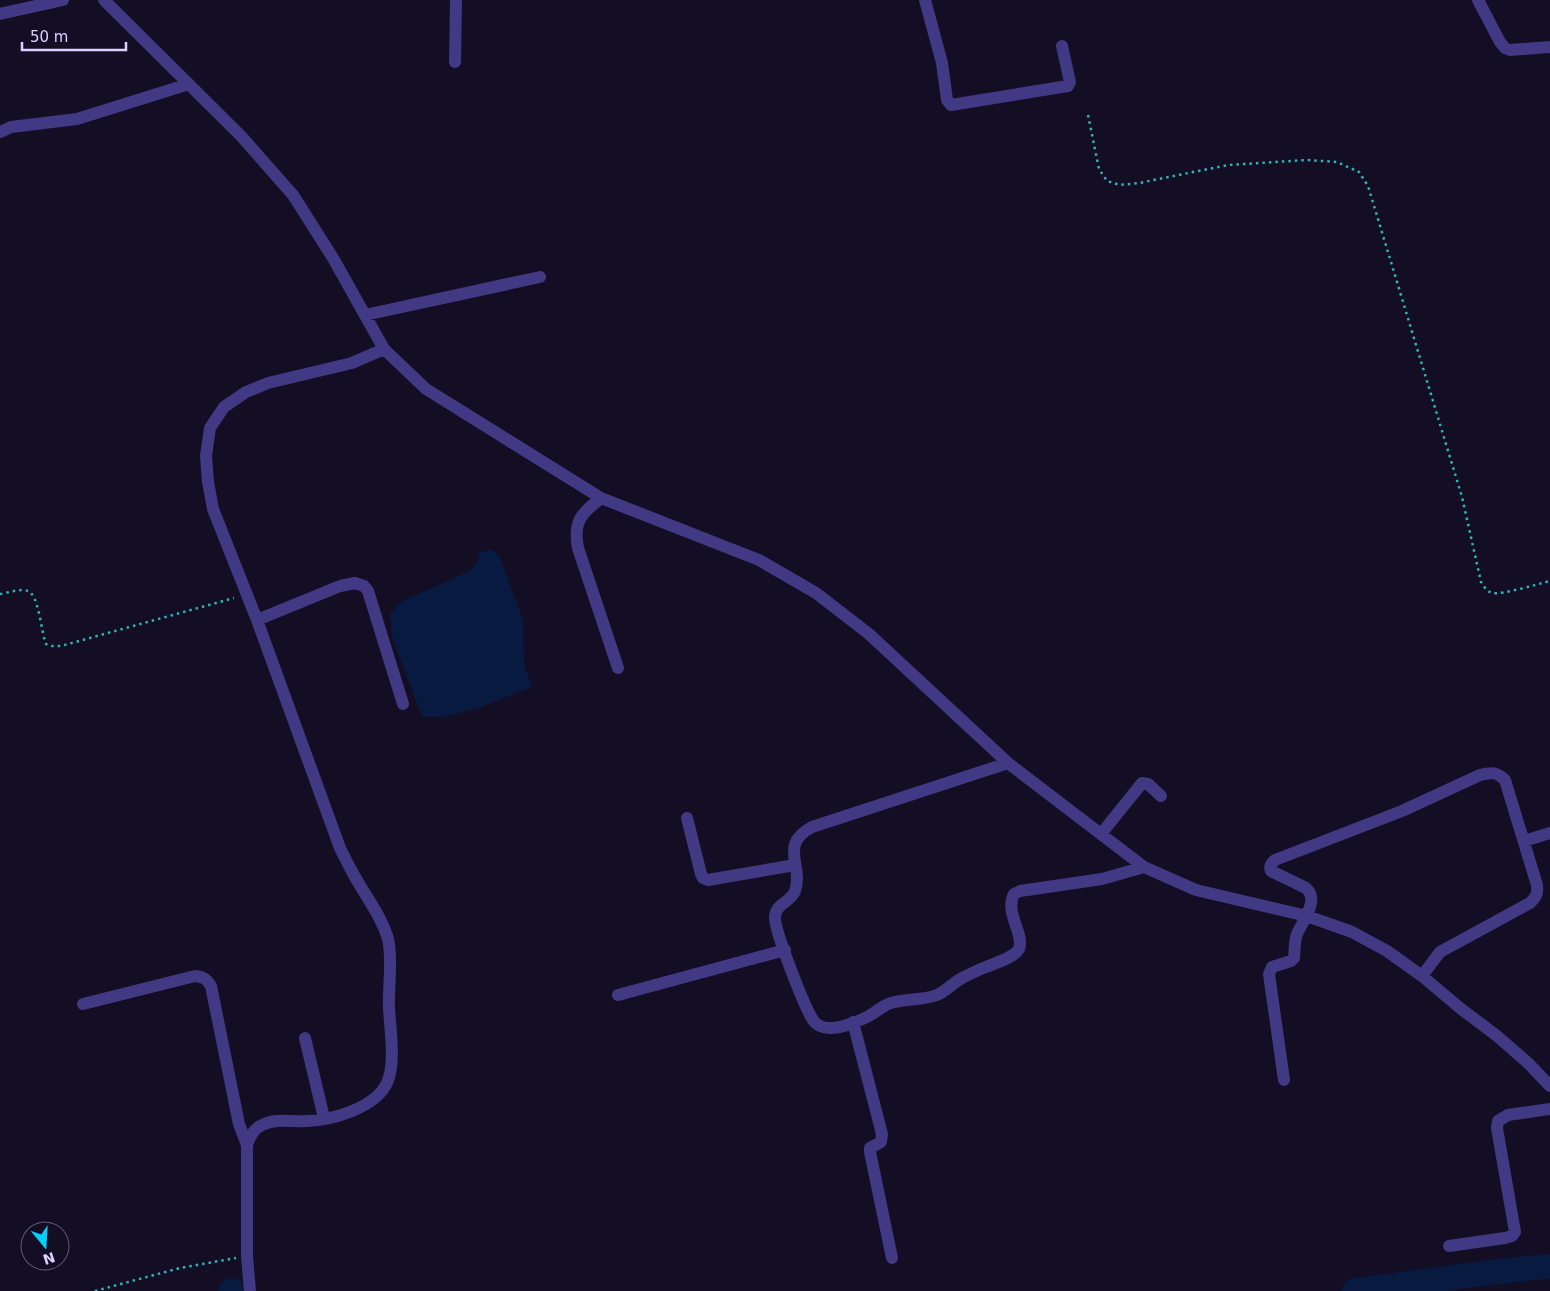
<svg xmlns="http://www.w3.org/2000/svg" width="1550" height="1291" font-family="'DejaVu Sans',sans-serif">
  <rect width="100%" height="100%" fill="#130e24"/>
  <path fill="#091a41" d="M 491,549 L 500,557 L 523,620 L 524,665 L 532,687 L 479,708 L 443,717 L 422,717 L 392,637 L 390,614 L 401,602 L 471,570 L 478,560 L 480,553 Z"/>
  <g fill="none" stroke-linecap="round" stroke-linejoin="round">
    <path stroke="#091a41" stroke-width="25" d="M 231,1291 L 233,1291
      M 1354,1291 L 1485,1273 L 1550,1266"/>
    <path stroke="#2eb4b6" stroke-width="2.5" stroke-dasharray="2.5 4" stroke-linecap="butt" d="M 1088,115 L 1099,169 L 1107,181 L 1120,185 L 1139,183 L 1228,165 L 1307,160 L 1337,162 L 1359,172 L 1368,186 L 1462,497 L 1481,582 C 1484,586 1486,591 1492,593 C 1502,595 1538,584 1550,581
      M 0,594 C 8,593 20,588 28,591 C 39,595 41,632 46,644 L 52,646 L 61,646 L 234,598
      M 95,1291 L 180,1268 L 236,1258"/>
    <path stroke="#413983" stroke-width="12" d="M 104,0 L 241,136 L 293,195 L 333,258 L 384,349 L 426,389 L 601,498 L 759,560 L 816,593 L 869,634 L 1008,763 L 1144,867 L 1196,890 L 1307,916 L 1352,932 L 1387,951 L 1422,976 L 1460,1008 L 1497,1036 L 1528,1063 L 1550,1086
      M 925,0 L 942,63 L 947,100 L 951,105 L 1068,86 L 1070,82 L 1062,46
      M 1478,0 L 1500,42 L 1505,48 L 1510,50 L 1550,47
      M 0,14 L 63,0
      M 455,62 L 456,0
      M 0,132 L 11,127 L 77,119 L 189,84
      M 365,315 L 540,277
      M 601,498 C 581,514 573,521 578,548 L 618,668
      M 257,620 L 340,586 L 355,583 L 364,586 L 368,591 L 403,704
      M 1008,763 L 812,827 C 778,845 804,866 795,891 C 791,902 775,904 775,917 C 774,930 805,1008 813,1020 C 816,1025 823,1028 829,1028 C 840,1029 859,1021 869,1016 C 875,1013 881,1007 888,1004 C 904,998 921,1001 937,995 C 946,991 953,983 962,978 C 970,974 978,970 986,967 C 995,963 1014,958 1019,949 C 1025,934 1004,913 1014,894 L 1020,891 L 1102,879 L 1144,867
      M 687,818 L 701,874 L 703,878 L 708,880 L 795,865
      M 1101,834 L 1142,783 L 1148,784 L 1161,796
      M 1524,841 L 1550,833
      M 618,995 L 785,950
      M 83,1004 L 195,976 C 203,977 206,978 211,986 L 239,1124 L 247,1145
      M 853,1022 L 882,1134 L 881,1142 L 870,1148 L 870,1152 L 892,1258
      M 305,1038 L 324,1118
      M 1284,1080 L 1269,974 L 1272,967 L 1291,961 L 1294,958 C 1295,950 1294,942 1297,934 C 1302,922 1320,900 1306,888 L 1271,871 C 1269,866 1271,864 1275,860 L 1402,811 L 1480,775 C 1491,772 1497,772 1505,780 L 1537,885 C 1538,894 1536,897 1530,903 L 1440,952 L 1422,976
      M 1449,1246 L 1505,1238 L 1512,1236 L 1515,1232 L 1497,1128 L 1498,1121 L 1508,1115 L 1550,1109
      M 250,1291 L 247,1256 L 247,1145 C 250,1137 253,1129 262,1125 C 276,1118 292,1122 307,1121 C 333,1120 375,1108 387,1083 C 396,1063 390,1029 389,1008 C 388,986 393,960 388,939 C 382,918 369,901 358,882 C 351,871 346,860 340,848 L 257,620 L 213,509 L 208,482 L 206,456 L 210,428 L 224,407 L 246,392 L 268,383 L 352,363 L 384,349"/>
  </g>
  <g transform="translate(45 1246) rotate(162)"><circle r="24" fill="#130e24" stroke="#625c7c"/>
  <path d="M0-4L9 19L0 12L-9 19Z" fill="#00d0fc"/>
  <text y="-8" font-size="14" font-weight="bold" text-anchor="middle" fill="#d9d1ff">N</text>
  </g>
  <path d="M22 42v8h104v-8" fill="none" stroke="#d9d1ff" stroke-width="2.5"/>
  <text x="30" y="42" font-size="15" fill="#d9d1ff" stroke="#130e24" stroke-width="4" paint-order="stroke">50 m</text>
</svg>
